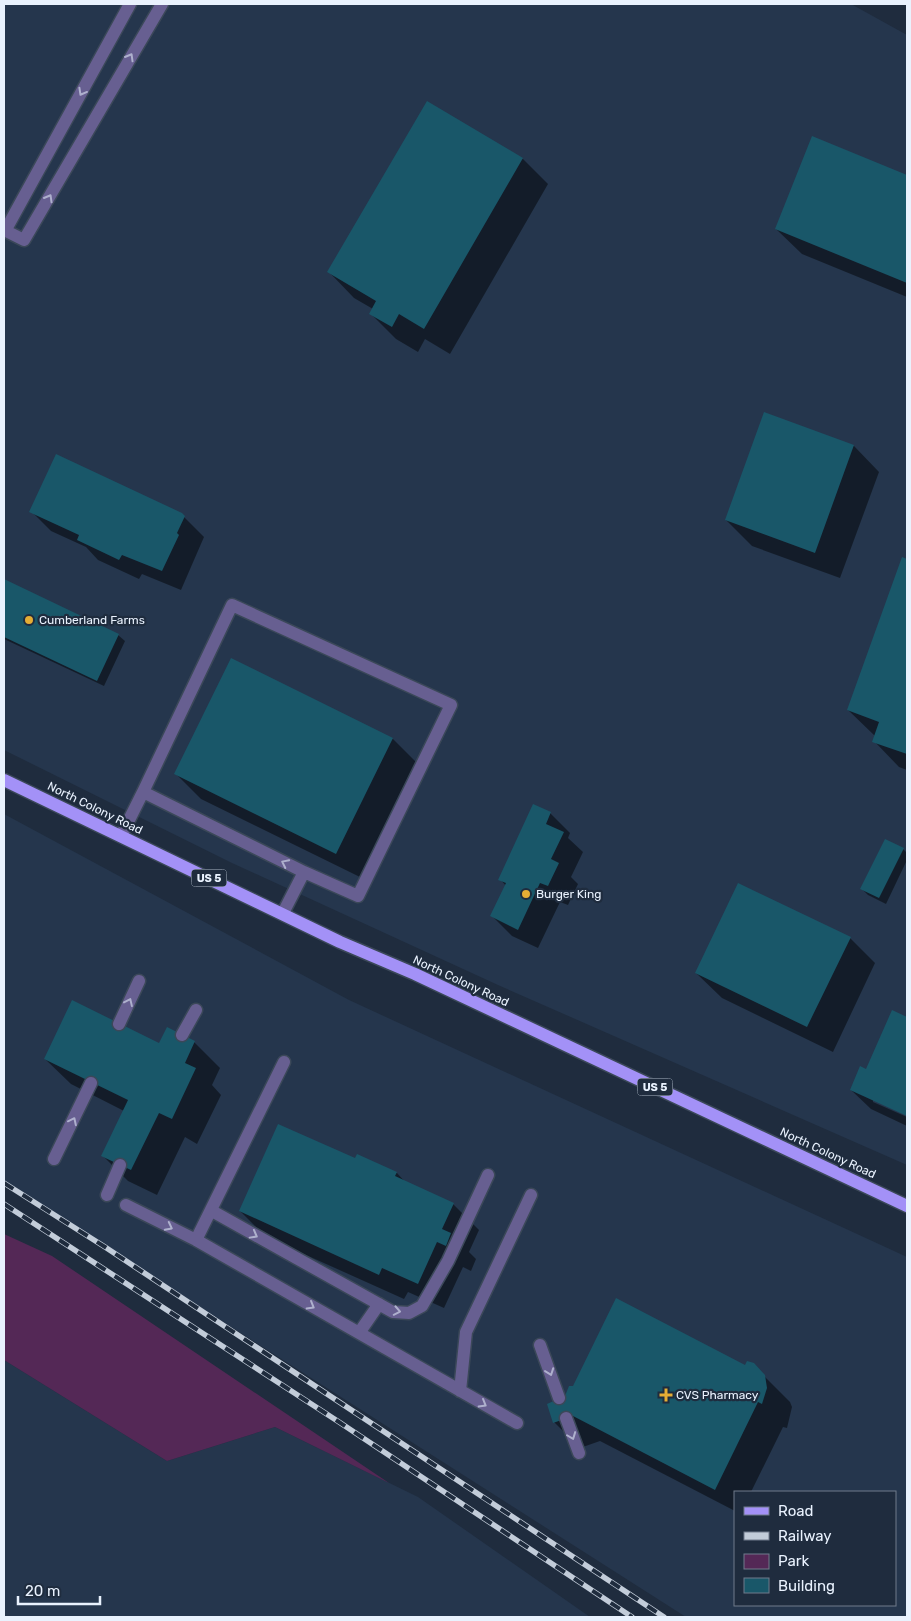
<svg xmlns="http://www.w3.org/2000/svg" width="911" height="1621" font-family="Rubik,sans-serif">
  <rect width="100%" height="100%" fill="#1f2c3e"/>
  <path fill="#25364d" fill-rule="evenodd" d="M 4,4 L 851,4 L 907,35 L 907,1165 L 498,985 L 232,863 L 4,750 Z
    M 4,814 L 349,1000 L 907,1257 L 907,1617 L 686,1617 L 4,1182 ZM 735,1492 L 895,1492 L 895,1605 L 735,1605 Z
    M 4,1360 L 167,1461 L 275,1427 L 418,1497 L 590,1617 L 4,1617 Z"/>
  <path fill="#542856" d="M 4,1234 L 52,1256 L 389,1483 L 275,1427 L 167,1461 L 4,1360 Z"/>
  <path fill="#0007" d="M 428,103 L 523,159 L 548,184 L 450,354 L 425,339 L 418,352 L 396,339 L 371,314 L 373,309 L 354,298 L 329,272 Z
    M 813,138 L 907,176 L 907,297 L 802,254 L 776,229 Z
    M 765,414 L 854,446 L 879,472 L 840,578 L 752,546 L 726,520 Z
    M 31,511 L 181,514 L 204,537 L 181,590 L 142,574 L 139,579 L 98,560 L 86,547 L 51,531 Z
    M 903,559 L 907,560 L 907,770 L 899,767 L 874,741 L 875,736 L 848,710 Z
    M 4,581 L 118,635 L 125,641 L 104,686 L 4,639 Z
    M 232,660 L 393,739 L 418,764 L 362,878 L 201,799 L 176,774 Z
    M 550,813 L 570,833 L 568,838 L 583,852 L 571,877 L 578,884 L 568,905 L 560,902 L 538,948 L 512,936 L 492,916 L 506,886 L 500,879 Z
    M 903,849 L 907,853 L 907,860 L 886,904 L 868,895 L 861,888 Z
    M 850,938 L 875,963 L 833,1052 L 722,998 L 696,973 Z
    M 893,1012 L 907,1018 L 907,1114 L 873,1099 L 873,1102 L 907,1117 L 907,1126 L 871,1109 L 851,1090 L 867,1070 Z
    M 194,1042 L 220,1068 L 212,1085 L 221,1095 L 197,1144 L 185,1137 L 157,1195 L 128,1181 L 102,1155 L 124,1111 L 71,1084 L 45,1059 Z
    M 358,1156 L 397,1173 L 406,1183 L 453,1204 L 479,1230 L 469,1252 L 476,1259 L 471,1271 L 463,1267 L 444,1308 L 408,1292 L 404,1299 L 266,1237 L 240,1211 L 356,1160 Z
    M 753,1365 L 790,1402 L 792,1407 L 787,1428 L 783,1427 L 751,1492 L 735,1492 L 735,1511 L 600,1441 L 580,1448 L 554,1422 L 548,1405 Z"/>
  <path fill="#195769" d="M 427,101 L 523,158 L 424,329 L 399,314 L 392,327 L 369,314 L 376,301 L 327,272 Z
    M 812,136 L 907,175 L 907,283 L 775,229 Z
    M 764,412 L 854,445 L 815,553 L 725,520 Z
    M 56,454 L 182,513 L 185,516 L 177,533 L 179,535 L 162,571 L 122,555 L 119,560 L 77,540 L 79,535 L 29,512 Z
    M 902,557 L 907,559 L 907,754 L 872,742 L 879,722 L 847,710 Z
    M 4,579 L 119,634 L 97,681 L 4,637 Z
    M 231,658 L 393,738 L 336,854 L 174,774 Z
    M 533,804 L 551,812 L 546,824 L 564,832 L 551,859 L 559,863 L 548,886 L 540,883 L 518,930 L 490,916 L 506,883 L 498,880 Z
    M 885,839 L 904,848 L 879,898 L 860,889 Z
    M 738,883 L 851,937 L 807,1027 L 695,973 Z
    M 72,1000 L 159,1043 L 167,1027 L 195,1041 L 185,1063 L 196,1068 L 172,1119 L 159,1113 L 131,1170 L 101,1156 L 128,1100 L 44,1059 Z
    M 892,1010 L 907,1017 L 907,1116 L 850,1090 L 860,1066 L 866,1069 Z
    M 278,1124 L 355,1158 L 357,1154 L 397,1172 L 395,1176 L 454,1203 L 442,1229 L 451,1233 L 446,1246 L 437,1242 L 418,1284 L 382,1268 L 379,1275 L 239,1211 Z
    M 616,1298 L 745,1365 L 747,1361 L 754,1363 L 765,1375 L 767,1388 L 762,1404 L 758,1402 L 715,1490 L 573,1416 L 553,1423 L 547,1404 L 565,1396 L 569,1386 L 573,1386 Z"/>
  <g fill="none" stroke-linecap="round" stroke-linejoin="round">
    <g stroke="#3b4859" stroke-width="15">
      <path id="service" d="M 4,230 L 24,240 L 162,4
        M 5,231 L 130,4
        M 143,792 L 232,605 L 451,705 L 358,896 L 304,872
        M 121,836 L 143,792 L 304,872 L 283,913
        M 119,1024 L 139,981
        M 182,1035 L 196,1010
        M 54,1159 L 91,1083
        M 107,1195 L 120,1165
        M 126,1205 L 196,1240 L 517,1423
        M 212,1211 L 393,1312 L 409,1313 L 422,1306 L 448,1261 L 488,1175
        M 196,1240 L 284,1062
        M 359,1333 L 379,1304
        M 540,1345 L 559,1398
        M 460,1391 L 466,1332 L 531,1195
        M 566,1418 L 579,1453"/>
    </g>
    <g stroke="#3b4859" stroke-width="15">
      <path id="primary" d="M 4,780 L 340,942 L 415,974 L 907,1206"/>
    </g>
    <use href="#service" stroke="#675f91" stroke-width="12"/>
    <use href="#primary" stroke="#a391f7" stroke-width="12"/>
    <g stroke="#c2ccd9" stroke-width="5.5">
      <path id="rail" d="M 4,1183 L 105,1247 L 664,1617
        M 4,1204 L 339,1422 L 632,1617"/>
    </g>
    <use href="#rail" stroke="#1f2c3e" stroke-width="4" stroke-dasharray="11" stroke-linecap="butt"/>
  </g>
  <defs><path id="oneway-chevron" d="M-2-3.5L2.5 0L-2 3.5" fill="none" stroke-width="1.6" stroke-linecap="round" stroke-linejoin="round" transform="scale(1.25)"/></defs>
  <g stroke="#aeb0cd">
    <use href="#oneway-chevron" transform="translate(130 57) rotate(-60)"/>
    <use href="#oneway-chevron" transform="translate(82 92) rotate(119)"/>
    <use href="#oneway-chevron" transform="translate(49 198) rotate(-60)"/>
    <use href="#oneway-chevron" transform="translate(285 863) rotate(-154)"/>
    <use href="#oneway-chevron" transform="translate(129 1002) rotate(-65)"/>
    <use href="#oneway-chevron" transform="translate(73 1121) rotate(-64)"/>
    <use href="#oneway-chevron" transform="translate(169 1227) rotate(27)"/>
    <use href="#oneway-chevron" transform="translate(254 1235) rotate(29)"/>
    <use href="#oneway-chevron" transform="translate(311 1306) rotate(30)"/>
    <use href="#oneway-chevron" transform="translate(397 1311) rotate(11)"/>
    <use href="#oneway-chevron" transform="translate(550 1372) rotate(70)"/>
    <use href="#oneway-chevron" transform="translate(483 1404) rotate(30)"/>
    <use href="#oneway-chevron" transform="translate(572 1436) rotate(69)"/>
  </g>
  <g fill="#e5ad35" stroke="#1f2c3e" stroke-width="2">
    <circle cx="29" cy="620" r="5"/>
    <circle cx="526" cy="894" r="5"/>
    <path d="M663.5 1387.5h5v5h5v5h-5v5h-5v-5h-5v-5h5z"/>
  </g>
  <g text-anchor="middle" stroke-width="4.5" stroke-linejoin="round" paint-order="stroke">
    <g fill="#1f2c3e" stroke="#acb7c4" stroke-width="1">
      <rect x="191.5" y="869.5" width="35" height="17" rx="4"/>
      <rect x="637.5" y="1078.5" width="35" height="17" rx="4"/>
    </g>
    <g font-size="11" font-weight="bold" fill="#e9f2fe">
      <text x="209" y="882">US 5</text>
      <text x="655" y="1091">US 5</text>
    </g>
    <g font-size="12" fill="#e9f2fe" stroke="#1f2c3e" text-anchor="start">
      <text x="39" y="624">Cumberland Farms</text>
      <text x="536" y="898">Burger King</text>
      <text x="676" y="1399">CVS Pharmacy</text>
    </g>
    <g font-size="12" fill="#e9f2fe" stroke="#1f2c3e">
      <text transform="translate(95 808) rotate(26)" y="4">North Colony Road</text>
      <text transform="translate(461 981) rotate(25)" y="4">North Colony Road</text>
      <text transform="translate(828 1153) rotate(25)" y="4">North Colony Road</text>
    </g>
  </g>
  <rect width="911" height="1621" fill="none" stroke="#e9f2fe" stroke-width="10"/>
  <rect x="734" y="1491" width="162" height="115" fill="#1f2c3e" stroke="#707b8b"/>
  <rect x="744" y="1507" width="25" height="8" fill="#a391f7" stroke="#707b8b"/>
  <text x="778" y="1516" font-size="15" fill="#e9f2fe">Road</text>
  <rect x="744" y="1532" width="25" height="8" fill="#c2ccd9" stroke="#707b8b"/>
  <text x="778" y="1541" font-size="15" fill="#e9f2fe">Railway</text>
  <rect x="744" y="1554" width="25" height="15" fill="#542856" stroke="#707b8b"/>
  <text x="778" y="1566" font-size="15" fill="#e9f2fe">Park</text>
  <rect x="744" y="1578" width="25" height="15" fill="#195769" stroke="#707b8b"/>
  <text x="778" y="1591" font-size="15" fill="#e9f2fe">Building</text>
  <path d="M18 1596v8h82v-8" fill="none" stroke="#e9f2fe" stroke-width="2.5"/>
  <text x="25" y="1596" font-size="15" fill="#e9f2fe" stroke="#1f2c3e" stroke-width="4" paint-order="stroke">20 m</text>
</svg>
